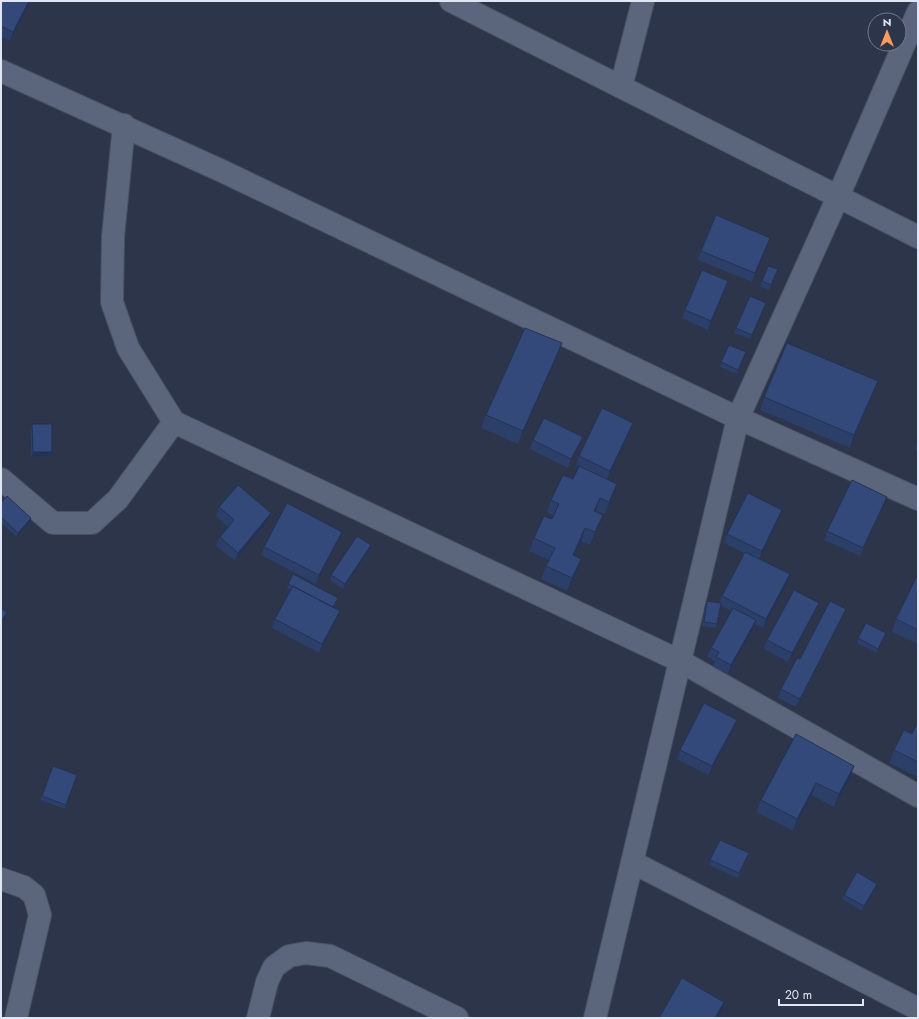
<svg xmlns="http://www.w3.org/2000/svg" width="919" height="1019" font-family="Jost,sans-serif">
  <rect width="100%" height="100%" fill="#2c3549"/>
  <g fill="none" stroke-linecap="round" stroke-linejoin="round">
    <g stroke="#495161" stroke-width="24">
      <path id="minor" d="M 451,1 L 918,237
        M 1,71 L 222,171 L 738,418 L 918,499
        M 621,87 L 643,1
        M 124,125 L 113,237 L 112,302 L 128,348 L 174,422 L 680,661 L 918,796
        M 1,479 L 53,523 L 92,523 L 118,499 L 174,422
        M 632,862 L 918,1009
        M 1,879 L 24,887 L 34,895 L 40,915 L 16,1018
        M 258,1018 L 267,982 L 274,967 L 289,956 L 306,953 L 330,956 L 457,1018
        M 595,1018 L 738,418 L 838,197 L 918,12"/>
    </g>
    <use href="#minor" stroke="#5b667c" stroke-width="22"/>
  </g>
  <path fill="#2b3f69" d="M 1,1 L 31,1 L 10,41 L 1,37 Z
    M 770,238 L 752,282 L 698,260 L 701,251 Z
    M 768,266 L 778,269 L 769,290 L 760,286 Z
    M 725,290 L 708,330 L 682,318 L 685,310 Z
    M 766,303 L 750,339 L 734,333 L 736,328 Z
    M 562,343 L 557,356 L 518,444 L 481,428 L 486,415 Z
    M 729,345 L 746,352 L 737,374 L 720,367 Z
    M 878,381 L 873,393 L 850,448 L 760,410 L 764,397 Z
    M 633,423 L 630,431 L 607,479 L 613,497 L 605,514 L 596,511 L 595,512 L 598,528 L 590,545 L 581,541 L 574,556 L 581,559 L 576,572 L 567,591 L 541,579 L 549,560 L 529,551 L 534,538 L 552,519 L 554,516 L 547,512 L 551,500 L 573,479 L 579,466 L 576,465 L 579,456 Z
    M 32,424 L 52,452 L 51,456 L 31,457 L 31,429 Z
    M 533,440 L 579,445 L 568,468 L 530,449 Z
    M 918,442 L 918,451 L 915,450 Z
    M 1,503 L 30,523 L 17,537 L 1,523 Z
    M 883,505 L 860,556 L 824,540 L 827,531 Z
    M 219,507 L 268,521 L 235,561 L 216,546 L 220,537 L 228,527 L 216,516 Z
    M 779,518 L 759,559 L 790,574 L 787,583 L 763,628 L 755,624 L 753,629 L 728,674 L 713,666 L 715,661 L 707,657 L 711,648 L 731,611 L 720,605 L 717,624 L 716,628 L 702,626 L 705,605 L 707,601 L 719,603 L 722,596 L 744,553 L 724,543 L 727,534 Z
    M 342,532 L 316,584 L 261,555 L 264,547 Z
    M 371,545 L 369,550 L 343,589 L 330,580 L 331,575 Z
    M 918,574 L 918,644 L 892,632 L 896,619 Z
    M 288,584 L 338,598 L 334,607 L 340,611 L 337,619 L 319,653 L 272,628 L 275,619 L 290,590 L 287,588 Z
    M 819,603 L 815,612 L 788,662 L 764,649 L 767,640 Z
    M 846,609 L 842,618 L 796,707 L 778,698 L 781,689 L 800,659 Z
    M 884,637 L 876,653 L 857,643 L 858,638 Z
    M 737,720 L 734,728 L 709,775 L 677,759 L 680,750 Z
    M 918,722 L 918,777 L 889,763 L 894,750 L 912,734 Z
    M 796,734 L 850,778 L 834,807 L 812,795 L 793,831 L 756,812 L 761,800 Z
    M 53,766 L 66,805 L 65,809 L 40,800 Z
    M 749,853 L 738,878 L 709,865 L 710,860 Z
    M 876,888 L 862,911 L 842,899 L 844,895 Z"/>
  <path fill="#233355" d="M 29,1 L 31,1 L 10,41 L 13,32 Z
    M 770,238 L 767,247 L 752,282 L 755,273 Z
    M 728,281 L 725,290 L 708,330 L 711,321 Z
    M 562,343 L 557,356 L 518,444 L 523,431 Z
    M 878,381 L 873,393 L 850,448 L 854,435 Z
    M 633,423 L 630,431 L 607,479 L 610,471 Z
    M 583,437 L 579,445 L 568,468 L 571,459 Z
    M 33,452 L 52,452 L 51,456 L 31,457 Z
    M 617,484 L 613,497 L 605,514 L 609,502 Z
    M 600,498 L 596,511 L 589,524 L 594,511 Z
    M 782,510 L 779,518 L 759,560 L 762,551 Z
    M 271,513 L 268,521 L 235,561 L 238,553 Z
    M 603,515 L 598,528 L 590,545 L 595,532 Z
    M 31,518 L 30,523 L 17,537 L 18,533 Z
    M 585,528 L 581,541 L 568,568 L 573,555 Z
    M 342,532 L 316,584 L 319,575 Z
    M 371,545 L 369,550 L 343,589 L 345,584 Z
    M 581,559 L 576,572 L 567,591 L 572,578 Z
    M 790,574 L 787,583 L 763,628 L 766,619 Z
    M 819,603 L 815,612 L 788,662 L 792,653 Z
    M 846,609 L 842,618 L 796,707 L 800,699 Z
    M 340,611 L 337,619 L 319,653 L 322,644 Z
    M 7,613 L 6,617 L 1,624 L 1,621 Z
    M 756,620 L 753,629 L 728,674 L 731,665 Z
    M 737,720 L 734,728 L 709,775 L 712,766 Z
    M 854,766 L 850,778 L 834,807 L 839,794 Z
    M 816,783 L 812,795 L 793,831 L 797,819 Z
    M 877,884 L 876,888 L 862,911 L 864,906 Z
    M 724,1002 L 720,1015 L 718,1018 L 715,1018 Z"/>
  <path fill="#32497a" stroke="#233355" d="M 1,1 L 29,1 L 13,32 L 1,26 Z
    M 716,215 L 770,238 L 755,273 L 701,251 Z
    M 768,266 L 778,269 L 771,285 L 762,281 Z
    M 702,270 L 728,281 L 711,321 L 685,310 Z
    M 750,296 L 766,303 L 752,335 L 736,328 Z
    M 525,328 L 562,343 L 523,431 L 486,415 Z
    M 787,343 L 878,381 L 854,435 L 764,397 Z
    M 729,345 L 746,352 L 738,370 L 721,362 Z
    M 602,408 L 633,423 L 610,471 L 579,456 Z
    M 544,418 L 583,437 L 571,459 L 533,440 Z
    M 32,424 L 52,424 L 52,452 L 33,452 Z
    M 579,466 L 617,484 L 609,502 L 600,498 L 594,511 L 603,515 L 595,532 L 585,528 L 573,555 L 581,559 L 572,578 L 546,566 L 555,548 L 534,538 L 544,516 L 552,519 L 559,504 L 551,500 L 563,475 L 573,479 Z
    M 852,480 L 887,497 L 863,548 L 827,531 Z
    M 238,485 L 271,513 L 238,553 L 220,537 L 234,520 L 219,507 Z
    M 748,493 L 782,510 L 762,551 L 727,534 Z
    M 7,496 L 31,518 L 18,533 L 1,517 L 1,503 Z
    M 287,503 L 342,532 L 319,575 L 264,547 Z
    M 357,536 L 371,545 L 345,584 L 331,575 Z
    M 745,552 L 790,574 L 766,619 L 722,596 Z
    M 293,574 L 338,598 L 333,607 L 288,584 Z
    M 918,574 L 918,630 L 896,619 Z
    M 293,586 L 340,611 L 322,644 L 275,619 Z
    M 794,590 L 819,603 L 792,653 L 767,640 Z
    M 707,601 L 721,603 L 717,624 L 704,622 Z
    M 830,601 L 846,609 L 800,699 L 781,689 L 797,658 L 800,659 Z
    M 1,608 L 7,613 L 1,621 Z
    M 733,608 L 756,620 L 731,665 L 716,657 L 719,652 L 711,648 Z
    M 866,623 L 886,633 L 878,649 L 858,638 Z
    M 704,703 L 737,720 L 712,766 L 680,750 Z
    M 918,722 L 918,762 L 894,750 L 904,730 L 912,734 Z
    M 796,734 L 854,766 L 839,794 L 816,783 L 797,819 L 761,800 Z
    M 53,766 L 77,775 L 66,805 L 42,796 Z
    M 720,840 L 749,853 L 739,873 L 710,860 Z
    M 857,872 L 877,884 L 864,906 L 844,895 Z
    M 682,978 L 724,1002 L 715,1018 L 659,1018 Z"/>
  <rect width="919" height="1019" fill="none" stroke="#e0e6f3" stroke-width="4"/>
  <g transform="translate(887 32)"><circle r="19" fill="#2c3549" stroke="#747c8d"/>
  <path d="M0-3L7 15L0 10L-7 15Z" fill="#fe9c58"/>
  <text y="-6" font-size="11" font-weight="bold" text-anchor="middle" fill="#e0e6f3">N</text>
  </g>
  <path d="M779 999v6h84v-6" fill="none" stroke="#e0e6f3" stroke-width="2"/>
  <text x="785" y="999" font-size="12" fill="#e0e6f3" stroke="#2c3549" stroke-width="3" paint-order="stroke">20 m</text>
</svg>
